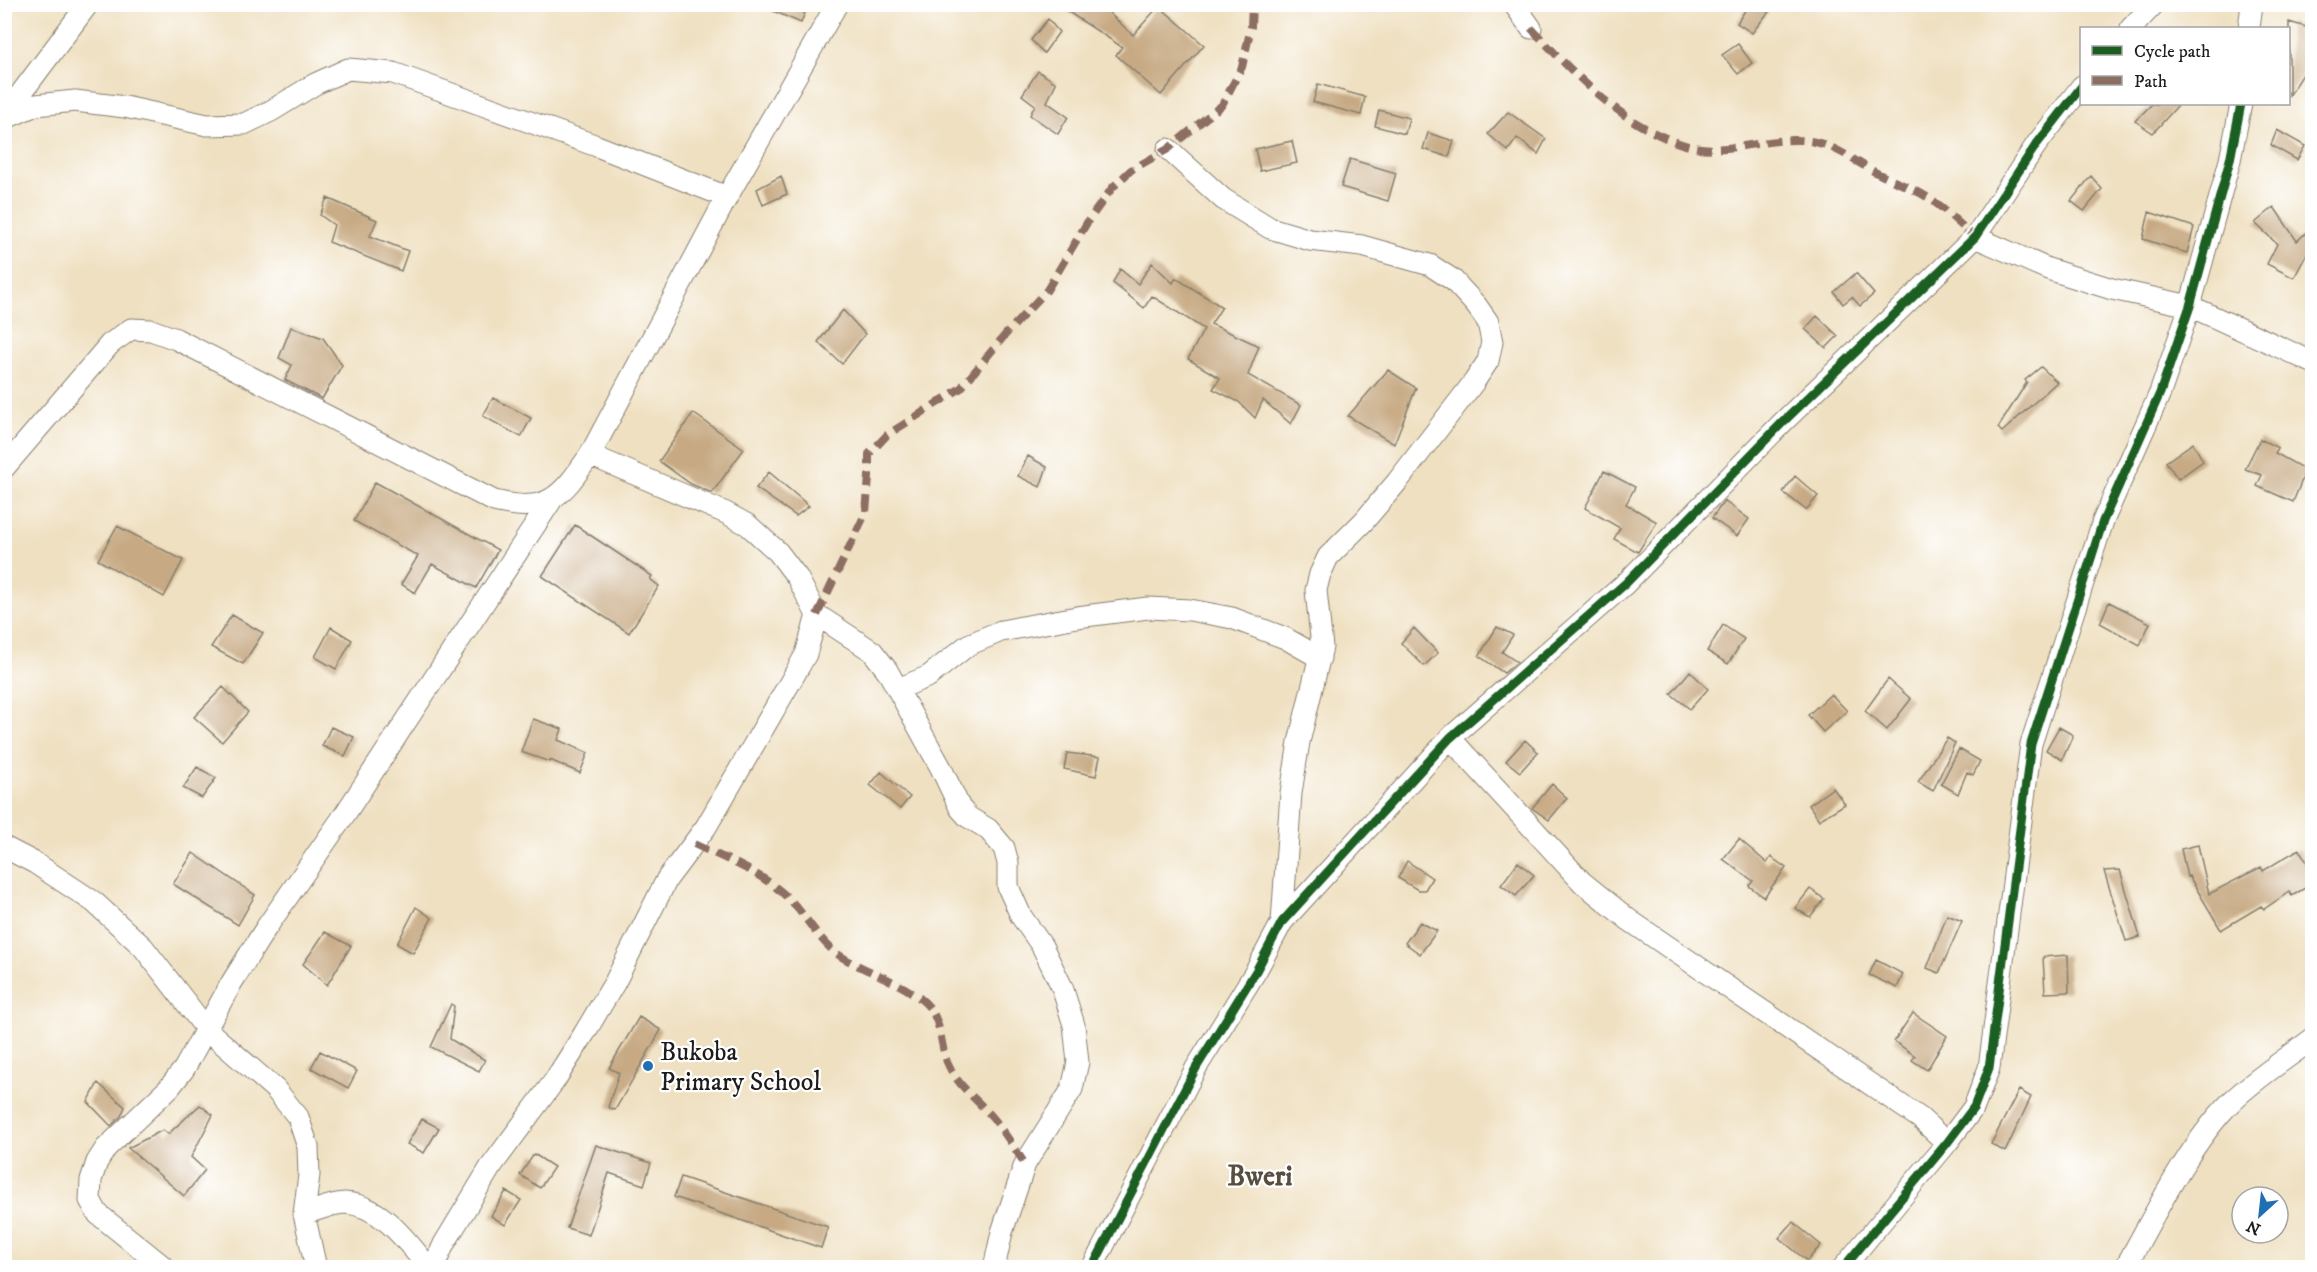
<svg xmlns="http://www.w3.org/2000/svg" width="2317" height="1272" font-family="'IM FELL DW Pica',serif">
  <rect width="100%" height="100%" fill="#fff"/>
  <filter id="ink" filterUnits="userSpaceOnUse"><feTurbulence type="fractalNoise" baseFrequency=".0167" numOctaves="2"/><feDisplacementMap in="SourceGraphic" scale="12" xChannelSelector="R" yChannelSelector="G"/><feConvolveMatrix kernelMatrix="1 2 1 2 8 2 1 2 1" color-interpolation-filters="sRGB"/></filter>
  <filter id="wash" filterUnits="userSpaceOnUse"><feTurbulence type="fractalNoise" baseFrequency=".008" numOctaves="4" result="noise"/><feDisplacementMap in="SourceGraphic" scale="24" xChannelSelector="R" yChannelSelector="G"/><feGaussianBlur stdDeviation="1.35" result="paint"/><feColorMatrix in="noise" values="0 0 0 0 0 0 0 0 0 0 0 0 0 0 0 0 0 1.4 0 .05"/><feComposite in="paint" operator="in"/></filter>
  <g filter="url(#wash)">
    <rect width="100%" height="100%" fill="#efe0c1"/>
    <g id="blocks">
      <path fill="#c7aa84" d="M 757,4 L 808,4 L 801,23 Z
        M 1056,4 L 1115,4 L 1109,13 L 1133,35 L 1159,6 L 1204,45 L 1161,95 L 1116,55 L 1122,47 Z
        M 1749,4 L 1775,4 L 1752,33 L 1737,23 Z
        M 1048,19 L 1059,32 L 1044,53 L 1031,40 Z
        M 2289,22 L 2313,29 L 2313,59 L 2289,96 Z
        M 1738,44 L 1752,63 L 1738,74 L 1722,55 Z
        M 1038,71 L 1056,83 L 1047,102 L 1068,117 L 1058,134 L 1030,115 L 1035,105 L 1022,95 Z
        M 1318,84 L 1365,97 L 1361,115 L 1313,102 Z
        M 2152,104 L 2179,104 L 2153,133 L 2135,121 Z
        M 1379,110 L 1409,118 L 1405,134 L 1375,126 Z
        M 1508,112 L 1546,139 L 1538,154 L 1517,138 L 1508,151 L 1488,134 Z
        M 2277,130 L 2305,146 L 2297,160 L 2271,145 Z
        M 1428,133 L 1454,141 L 1449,157 L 1423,149 Z
        M 1292,141 L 1297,163 L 1260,171 L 1255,149 Z
        M 1350,159 L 1396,173 L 1388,201 L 1341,187 Z
        M 781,176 L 787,194 L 763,205 L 757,189 Z
        M 2091,176 L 2102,189 L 2084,211 L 2071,201 Z
        M 327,198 L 377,220 L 370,236 L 408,251 L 401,271 L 329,242 L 334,225 L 320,215 Z
        M 2274,207 L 2297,241 L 2313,226 L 2313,242 L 2294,278 L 2267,264 L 2277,244 L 2255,223 Z
        M 2149,212 L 2194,227 L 2187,253 L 2143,239 Z
        M 1152,263 L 1173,283 L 1176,278 L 1222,307 L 1211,324 L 1259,346 L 1248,375 L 1301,405 L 1291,424 L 1263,400 L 1255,418 L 1239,402 L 1213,389 L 1220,378 L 1188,359 L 1204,329 L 1152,296 L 1144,308 L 1113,283 L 1120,269 L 1138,284 Z
        M 1856,273 L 1874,294 L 1860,306 L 1852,297 L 1843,304 L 1834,292 Z
        M 843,310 L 865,334 L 842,364 L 818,342 Z
        M 1817,316 L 1838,336 L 1826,348 L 1805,329 Z
        M 291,327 L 323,338 L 342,365 L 322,399 L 285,380 L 292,365 L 279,358 Z
        M 2041,367 L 2057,382 L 2002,432 L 1998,428 L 2027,382 L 2025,380 Z
        M 1388,370 L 1416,388 L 1394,444 L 1348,416 Z
        M 493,398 L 531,418 L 521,437 L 483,416 Z
        M 693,413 L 744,449 L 712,493 L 691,484 L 659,461 Z
        M 2260,439 L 2278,448 L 2275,453 L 2306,470 L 2293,502 L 2257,486 L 2262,475 L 2245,469 Z
        M 2193,443 L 2203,461 L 2178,479 L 2166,462 Z
        M 1028,456 L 1047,467 L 1040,487 L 1018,476 Z
        M 1604,471 L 1635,487 L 1626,504 L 1657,522 L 1638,552 L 1614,539 L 1620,528 L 1585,508 Z
        M 769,472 L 809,506 L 796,516 L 756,488 Z
        M 1795,476 L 1818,496 L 1806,510 L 1783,492 Z
        M 375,482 L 498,550 L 476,588 L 432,564 L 415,593 L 401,584 L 418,556 L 354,521 Z
        M 1724,501 L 1749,519 L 1737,536 L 1712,518 Z
        M 575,525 L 652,576 L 650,579 L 659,586 L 629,633 L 542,576 Z
        M 117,526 L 183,560 L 164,597 L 98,560 Z
        M 2109,602 L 2150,623 L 2140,645 L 2100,623 Z
        M 232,615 L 263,633 L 243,664 L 211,647 Z
        M 1723,625 L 1744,639 L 1728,664 L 1707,651 Z
        M 331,627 L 352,640 L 336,669 L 315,657 Z
        M 1497,627 L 1513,635 L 1502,652 L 1517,662 L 1504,673 L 1479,656 Z
        M 1414,628 L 1438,653 L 1424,666 L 1401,643 Z
        M 1690,671 L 1708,689 L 1690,709 L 1671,694 Z
        M 1888,679 L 1911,699 L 1887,730 L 1865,711 Z
        M 223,687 L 248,712 L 222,742 L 194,717 Z
        M 1831,694 L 1847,711 L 1823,732 L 1808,715 Z
        M 533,719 L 562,729 L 558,740 L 588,753 L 580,773 L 550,760 L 550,762 L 521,752 Z
        M 331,727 L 354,737 L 345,756 L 322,746 Z
        M 2059,727 L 2073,735 L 2062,760 L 2046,750 Z
        M 1947,738 L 1955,743 L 1933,791 L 1918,782 Z
        M 1525,740 L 1538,752 L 1520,772 L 1506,761 Z
        M 1959,749 L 1980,761 L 1973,775 L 1967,772 L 1958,794 L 1941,784 Z
        M 1067,753 L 1100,757 L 1096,776 L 1064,769 Z
        M 197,767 L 216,778 L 202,798 L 183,788 Z
        M 881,772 L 910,797 L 900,809 L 870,785 Z
        M 1552,784 L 1567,798 L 1549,820 L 1532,808 Z
        M 1833,788 L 1845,804 L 1819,820 L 1809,805 Z
        M 1739,839 L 1767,863 L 1771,857 L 1786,868 L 1764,897 L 1749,886 L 1753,881 L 1723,859 Z
        M 2198,845 L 2209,894 L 2261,867 L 2263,871 L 2299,849 L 2313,872 L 2313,883 L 2292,896 L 2289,892 L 2264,909 L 2261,906 L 2221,930 L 2189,876 L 2187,877 L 2181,849 Z
        M 193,853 L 255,895 L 238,925 L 173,884 Z
        M 1407,861 L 1432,878 L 1425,890 L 1418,890 L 1398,878 Z
        M 1518,862 L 1534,875 L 1516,896 L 1501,885 Z
        M 2120,870 L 2140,937 L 2126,941 L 2104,871 Z
        M 1810,889 L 1824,899 L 1810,917 L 1795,908 Z
        M 416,907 L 432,918 L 413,953 L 397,944 Z
        M 1947,915 L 1962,921 L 1939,973 L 1927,968 Z
        M 1420,922 L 1437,931 L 1420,954 L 1405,943 Z
        M 325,932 L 351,946 L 327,985 L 303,964 Z
        M 2068,955 L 2069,992 L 2045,993 L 2043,957 Z
        M 1876,960 L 1903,974 L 1897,988 L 1869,975 Z
        M 451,1004 L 454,1006 L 450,1039 L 485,1060 L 479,1071 L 431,1047 Z
        M 1913,1013 L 1947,1036 L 1927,1070 L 1912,1060 L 1915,1056 L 1894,1041 Z
        M 639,1017 L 661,1030 L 615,1110 L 608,1107 L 619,1073 L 609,1068 Z
        M 320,1051 L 357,1071 L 348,1088 L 311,1068 Z
        M 98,1083 L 125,1107 L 121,1116 L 111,1126 L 88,1102 Z
        M 2019,1090 L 2031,1097 L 2005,1152 L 1991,1144 Z
        M 200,1105 L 213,1115 L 191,1157 L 205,1170 L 184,1196 L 128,1148 L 163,1130 L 168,1134 Z
        M 422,1119 L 439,1128 L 424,1153 L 407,1144 Z
        M 596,1145 L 651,1163 L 644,1185 L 609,1173 L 589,1235 L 567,1228 Z
        M 534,1154 L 554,1167 L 540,1188 L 520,1175 Z
        M 681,1177 L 828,1227 L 821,1248 L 674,1197 Z
        M 506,1191 L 521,1200 L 505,1225 L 491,1216 Z
        M 1793,1222 L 1821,1245 L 1807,1261 L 1779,1238 Z"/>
    </g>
  </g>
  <g filter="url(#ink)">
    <use href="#blocks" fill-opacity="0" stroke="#867e6e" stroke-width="1.5"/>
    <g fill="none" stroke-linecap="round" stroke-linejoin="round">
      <g stroke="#867e6e" stroke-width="23">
        <path id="minor" d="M 1514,4 L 1531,28
          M 2131,28 L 2154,4
          M 2249,28 L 2252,4
          M 4,116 L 88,4
          M 4,119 L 36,105 L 75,101 L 125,107 L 207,125 L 244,124 L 271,111 L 315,84 L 348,69 L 393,73 L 597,146 L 727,197
          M 1168,149 L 1223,199 L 1270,228 L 1310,240 L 1362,246 L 1430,265 L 1453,280 L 1476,305 L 1488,322 L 1492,342 L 1488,361 L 1474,382 L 1397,482 L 1364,521 L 1328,557 L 1320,574 L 1316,590 L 1322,647 L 1299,742 L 1291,793 L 1282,922
          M 1975,237 L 2048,269 L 2112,289 L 2190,306 L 2312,362
          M 4,468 L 110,344 L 131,329 L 151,330 L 176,339 L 494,501 C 548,514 560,498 590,455 L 727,197 L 837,4
          M 817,615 L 872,651 L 887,670 L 941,768 L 960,808 L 968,817 L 988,829 L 1004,848 L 1008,863 L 1008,887 L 1021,916 L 1042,946 L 1062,987 L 1074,1025 L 1078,1062 L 1072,1089 L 1025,1164 L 1002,1232 L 994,1268
          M 898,689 L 929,676 L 968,645 L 1001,631 L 1077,617 L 1148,608 L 1190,610 L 1232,618 L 1285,638 L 1320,658
          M 1450,738 L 1582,882 L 1629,920 L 1920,1118 L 1947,1143
          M 4,847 L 35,863 L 94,902 L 143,947 L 207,1030 L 275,1089 L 298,1117 L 308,1147 L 309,1175 L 304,1214 L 316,1268
          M 304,1214 C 316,1211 332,1203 345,1203 C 382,1205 407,1242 429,1268
          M 165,1268 L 98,1214 L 90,1200 L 91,1180 L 97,1162 L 106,1148 L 169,1088 L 184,1069 L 232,982 L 266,928 L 345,814 L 551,501
          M 433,1268 L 444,1244 L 490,1168 L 555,1080 L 584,1034 L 615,982 L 667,879 L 706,827 L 792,679 L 806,654 L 817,615 L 797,577 L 778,552 L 748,525 L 726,513 L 590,455
          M 1092,1268 L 1196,1068 L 1256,971 L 1282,922 L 1450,738 L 1626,583 L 1783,422 L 1975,237 L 2036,145 L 2082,86
          M 1843,1268 L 1947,1143 L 1974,1107 L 1989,1068 L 2031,744 L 2103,521 L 2160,393 L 2190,306 L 2230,160 L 2241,104
          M 2125,1268 C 2155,1214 2189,1144 2232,1101 C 2257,1077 2285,1060 2312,1039"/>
      </g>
      <use href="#minor" stroke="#fff" stroke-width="21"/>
      <path stroke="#8d6e63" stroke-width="8" stroke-dasharray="15 8" stroke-linecap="butt" d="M 2153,4 L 2153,6
        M 1531,28 C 1574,74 1622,126 1685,145 C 1723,156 1760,139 1798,140 C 1830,140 1850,159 1877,173 C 1894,182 1914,188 1930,199 C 1946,210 1960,225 1975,237
        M 817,615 L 866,512 L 869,477 L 869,454 L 887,435 L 961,388 L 1005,335 L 1047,290 L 1088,221 L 1113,187 L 1131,170 L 1168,149 L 1222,105 L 1242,67 L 1251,27 L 1252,4
        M 694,844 C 725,859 761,872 786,896 C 806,914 818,942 842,957 C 866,972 911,985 929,1007 C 942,1023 940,1044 947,1062 C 957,1086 978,1100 994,1119 C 1005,1133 1015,1149 1025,1164"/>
      <g stroke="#fff" stroke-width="13">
        <path id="cycleway" d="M 1092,1268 L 1196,1068 L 1256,971 L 1282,922 L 1450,738 L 1626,583 L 1783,422 L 1975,237 L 2036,145 L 2082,86
          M 1843,1268 L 1947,1143 L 1974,1107 L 1989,1068 L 2031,744 L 2103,521 L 2160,393 L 2190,306 L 2230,160 L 2241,104"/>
      </g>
      <use href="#cycleway" stroke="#1b5e20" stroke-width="9"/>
    </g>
  </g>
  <circle fill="#1f6fb2" stroke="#fff" stroke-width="2" cx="648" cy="1066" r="6"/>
  <g text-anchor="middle" stroke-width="4.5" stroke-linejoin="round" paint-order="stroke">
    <g font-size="26" fill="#1c1c1c" stroke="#fff" text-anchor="start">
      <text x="660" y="1060">Bukoba<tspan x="660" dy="30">Primary School</tspan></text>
    </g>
    <g font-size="28" font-weight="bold" fill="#584e40" stroke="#fff">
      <text x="1260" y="1185">Bweri</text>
    </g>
  </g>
  <rect width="2317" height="1272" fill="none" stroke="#fff" stroke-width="24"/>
  <rect x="2080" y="27" width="210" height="78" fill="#ffffff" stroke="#a4a4a4" stroke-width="1.5"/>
  <rect x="2092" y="46" width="30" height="9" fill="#1b5e20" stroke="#a4a4a4" stroke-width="1.5"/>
  <text x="2134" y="57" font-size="18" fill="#1c1c1c">Cycle path</text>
  <rect x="2092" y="76" width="30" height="9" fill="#8d6e63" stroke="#a4a4a4" stroke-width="1.5"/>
  <text x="2134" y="87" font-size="18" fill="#1c1c1c">Path</text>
  <g transform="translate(2260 1215) rotate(207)"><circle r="28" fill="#ffffff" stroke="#a4a4a4" stroke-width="1.5"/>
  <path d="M0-4.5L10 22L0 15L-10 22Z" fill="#1f6fb2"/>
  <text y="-9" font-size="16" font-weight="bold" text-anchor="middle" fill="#1c1c1c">N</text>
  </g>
</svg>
